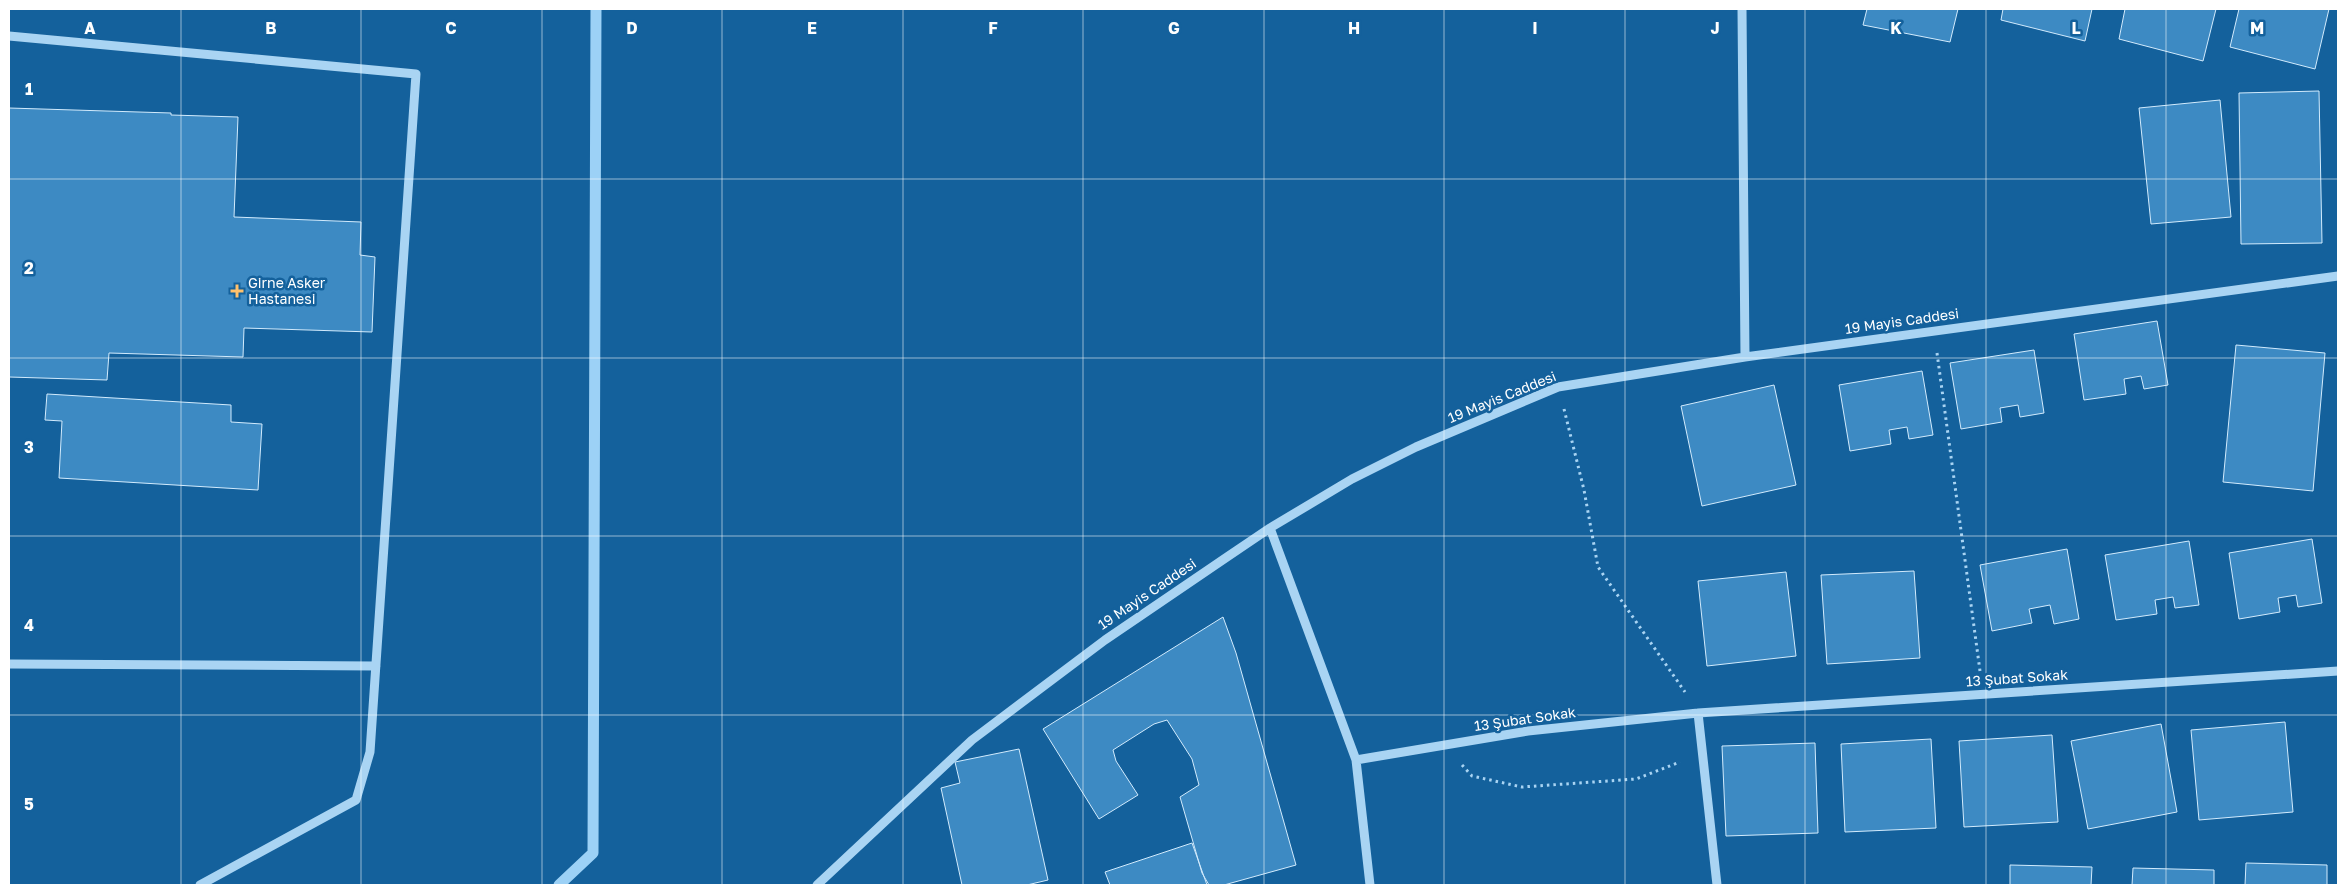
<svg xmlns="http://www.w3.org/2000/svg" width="2347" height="894" font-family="'Golos Text',sans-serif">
  <rect width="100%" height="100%" fill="#14619c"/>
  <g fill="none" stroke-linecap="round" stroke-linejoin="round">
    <path stroke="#9cd1f6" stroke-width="11" d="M 559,885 L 593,853 L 596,9"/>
  </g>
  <path fill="#3d8ac3" stroke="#d2ebfd" d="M 1867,9 L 1958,9 L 1950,42 L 1863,25 Z
    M 2003,9 L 2092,9 L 2085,41 L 2001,20 Z
    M 2125,9 L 2216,9 L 2203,61 L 2119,39 Z
    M 2239,9 L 2329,9 L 2315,69 L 2230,47 Z
    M 2319,91 L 2322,243 L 2241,244 L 2239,93 Z
    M 2220,100 L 2231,217 L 2151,224 L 2139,108 Z
    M 9,108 L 171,113 L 171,115 L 238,117 L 234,217 L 361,222 L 360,255 L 375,257 L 372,332 L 244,328 L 243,357 L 109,353 L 107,380 L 9,377 Z
    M 2157,321 L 2168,385 L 2144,389 L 2141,376 L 2124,379 L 2126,394 L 2084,400 L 2074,334 Z
    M 2236,345 L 2325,353 L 2313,491 L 2223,482 Z
    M 2034,350 L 2044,413 L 2020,417 L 2018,405 L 2000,408 L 2002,422 L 1961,429 L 1950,363 Z
    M 1922,371 L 1933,435 L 1909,439 L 1907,427 L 1889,430 L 1891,444 L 1850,451 L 1839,385 Z
    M 1774,385 L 1796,485 L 1702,506 L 1681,406 Z
    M 47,394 L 231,405 L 231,422 L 262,424 L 258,490 L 59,478 L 62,421 L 45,420 Z
    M 2312,539 L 2322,603 L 2298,607 L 2296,595 L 2278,598 L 2280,612 L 2239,619 L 2229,553 Z
    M 2189,541 L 2199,605 L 2175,608 L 2173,597 L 2155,600 L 2157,614 L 2116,620 L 2105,555 Z
    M 2067,549 L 2079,619 L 2054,624 L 2050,605 L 2029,609 L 2032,623 L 1992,631 L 1980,565 Z
    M 1914,571 L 1920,658 L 1827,664 L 1821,575 Z
    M 1786,572 L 1796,656 L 1707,666 L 1698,581 Z
    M 1223,617 L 1236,653 L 1296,865 L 1224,885 L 1209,885 L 1202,873 L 1180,797 L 1199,785 L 1192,759 L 1167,720 L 1154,724 L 1113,750 L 1116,761 L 1138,795 L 1099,819 L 1043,729 Z
    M 2285,722 L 2293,812 L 2199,820 L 2191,730 Z
    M 2161,724 L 2177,812 L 2088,829 L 2071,741 Z
    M 2052,735 L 2058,822 L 1964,827 L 1959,741 Z
    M 1931,739 L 1936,828 L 1845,832 L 1841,744 Z
    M 1815,743 L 1818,833 L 1726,836 L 1722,746 Z
    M 1019,749 L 1048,880 L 1027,885 L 962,885 L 941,788 L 960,783 L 955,762 Z
    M 1192,843 L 1207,885 L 1110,885 L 1105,872 Z
    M 2246,863 L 2327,865 L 2327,885 L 2245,885 Z
    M 2010,865 L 2092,867 L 2091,885 L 2010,885 Z
    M 2133,868 L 2214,870 L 2214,885 L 2132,885 Z"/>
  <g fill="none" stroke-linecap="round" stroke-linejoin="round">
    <path stroke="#a9d4f3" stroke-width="3" stroke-dasharray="2.5 4" stroke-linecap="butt" d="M 1937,353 L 1980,671
      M 1564,409 L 1584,490 L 1598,567 L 1685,692
      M 1462,765 L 1472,776 L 1522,787 L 1636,779 L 1680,762"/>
    <path stroke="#a9d4f3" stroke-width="9" d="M 1742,9 L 1745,357
      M 9,36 L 416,74 L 370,752 L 356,800 L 200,885
      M 1270,528 L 1356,760 L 1370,885
      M 9,664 L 376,666
      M 1698,713 L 1717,885
      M 1356,760 L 1528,731 L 1698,713 L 2338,671
      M 817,885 L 972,740 L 1105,640 L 1227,557 L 1270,528 L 1352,479 L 1416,447 L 1558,387 L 1745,357 L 2338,276"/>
  </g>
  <path fill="none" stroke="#fff" stroke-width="1" stroke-opacity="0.55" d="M 181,9 L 181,885M 361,9 L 361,885M 542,9 L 542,885M 722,9 L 722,885M 903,9 L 903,885M 1083,9 L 1083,885M 1264,9 L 1264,885M 1444,9 L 1444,885M 1625,9 L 1625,885M 1805,9 L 1805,885M 1986,9 L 1986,885M 2166,9 L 2166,885M 9,179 L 2338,179M 9,358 L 2338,358M 9,536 L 2338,536M 9,715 L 2338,715"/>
  <path fill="#ffc16c" stroke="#14619c" stroke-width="2" d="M234.5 283.5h5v5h5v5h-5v5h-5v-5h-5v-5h5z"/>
  <g text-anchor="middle" stroke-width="5" stroke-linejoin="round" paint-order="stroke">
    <g font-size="14" fill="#fff" stroke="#14619c" text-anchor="start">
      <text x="248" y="288">Girne Asker<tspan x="248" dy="16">Hastanesi</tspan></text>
    </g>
    <g font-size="14" fill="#fff" stroke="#14619c">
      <text transform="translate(1902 321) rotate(-8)" y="5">19 Mayis Caddesi</text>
      <text transform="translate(1502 397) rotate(-22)" y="5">19 Mayis Caddesi</text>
      <text transform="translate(1147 594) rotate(-34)" y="5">19 Mayis Caddesi</text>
      <text transform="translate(2017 678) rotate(-4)" y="5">13 Şubat Sokak</text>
      <text transform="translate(1525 719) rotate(-8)" y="5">13 Şubat Sokak</text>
    </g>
  </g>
  <g font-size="16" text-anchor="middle" font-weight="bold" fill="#fff" stroke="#14619c" stroke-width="5" stroke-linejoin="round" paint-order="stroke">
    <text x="90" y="34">A</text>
    <text x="271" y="34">B</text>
    <text x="451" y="34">C</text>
    <text x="632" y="34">D</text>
    <text x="812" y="34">E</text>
    <text x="993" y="34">F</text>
    <text x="1174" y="34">G</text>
    <text x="1354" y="34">H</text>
    <text x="1535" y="34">I</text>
    <text x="1715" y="34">J</text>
    <text x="1896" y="34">K</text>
    <text x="2076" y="34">L</text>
    <text x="2257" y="34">M</text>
    <text x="29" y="95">1</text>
    <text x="29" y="274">2</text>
    <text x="29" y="453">3</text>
    <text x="29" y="631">4</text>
    <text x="29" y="810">5</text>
  </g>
  <rect width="2347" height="894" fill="none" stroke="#ffffff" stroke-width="20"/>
</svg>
